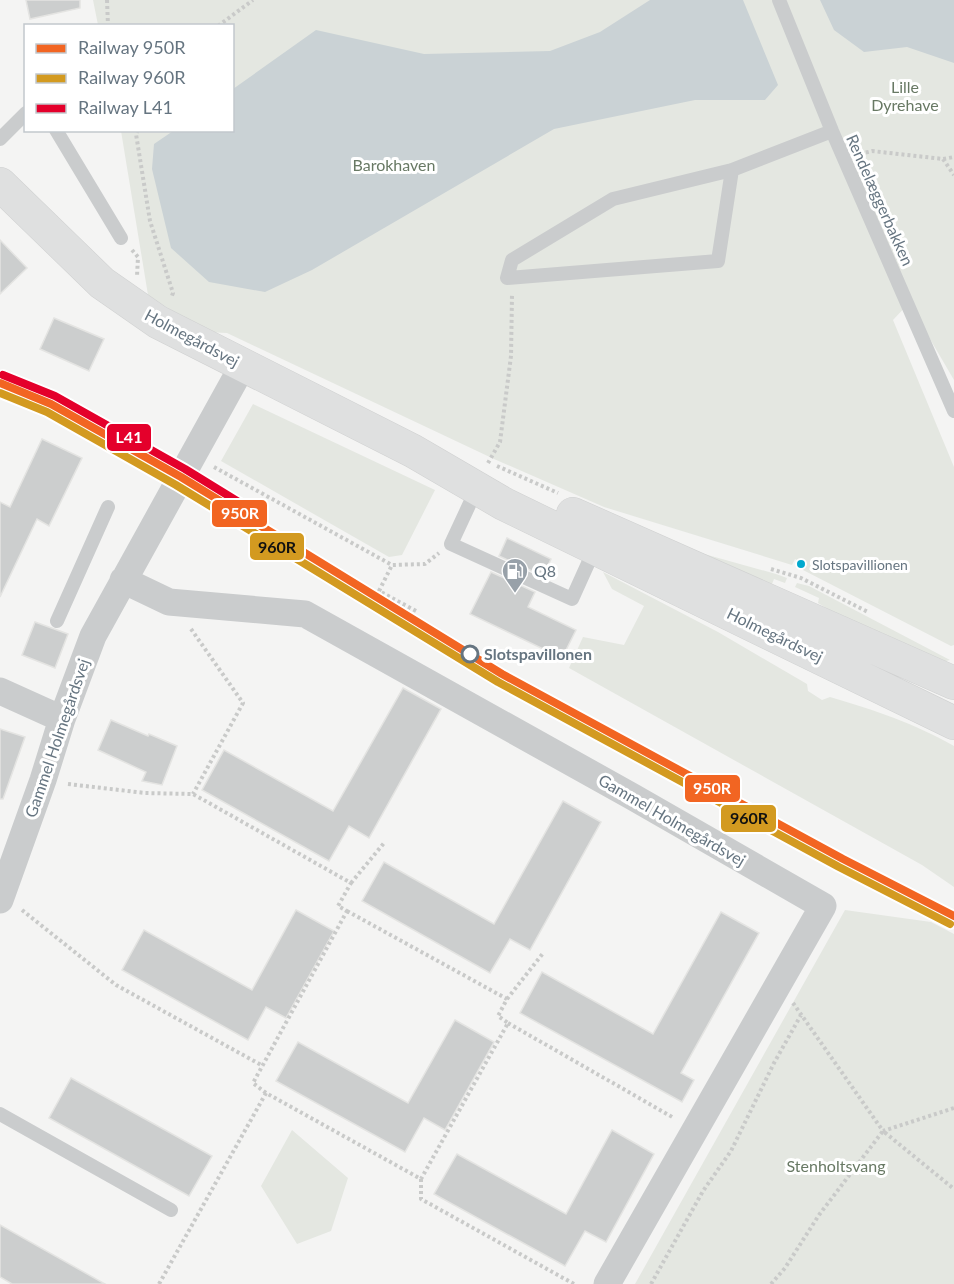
<svg xmlns="http://www.w3.org/2000/svg" width="954" height="1284" font-family="Lato,sans-serif">
  <rect width="100%" height="100%" fill="#f4f4f3"/>
  <path fill="#e4e7e1" d="M 93,0 L 954,0 L 954,380 L 909,303 L 893,320 L 954,467 L 954,645 L 951,646 L 803,570 L 805,565 L 795,559 L 792,565 L 604,507 L 494,459 L 227,333 L 204,332 L 148,295 L 121,131 L 232,130 L 232,26 L 98,25 Z
    M 253,404 L 435,490 L 402,555 L 389,557 L 221,461 Z
    M 697,552 L 776,574 L 787,578 L 785,583 L 774,579 L 772,584 L 727,569 Z
    M 603,572 L 718,632 L 807,684 L 808,691 L 822,700 L 830,697 C 875,710 913,723 954,746 L 954,887 L 922,865 L 569,668 L 583,637 L 624,645 L 644,606 L 612,589 Z
    M 797,583 L 809,586 L 950,660 L 942,662 L 874,638 L 818,603 L 819,598 L 795,587 Z
    M 845,910 L 931,922 L 954,934 L 954,1284 L 635,1284 Z
    M 292,1130 L 348,1178 L 331,1231 L 297,1244 L 261,1186 Z"/>
  <path fill="#cad2d5" d="M 650,0 L 743,0 L 778,85 L 765,100 L 695,100 L 554,129 L 312,270 L 265,292 L 209,282 L 171,248 L 152,169 L 154,144 L 173,131 L 232,130 L 233,89 L 316,30 L 424,54 L 550,51 L 600,32 Z
    M 820,0 L 954,0 L 954,63 L 907,47 L 864,52 L 834,30 Z"/>
  <path fill="#cccece" stroke="#e4e4e2" stroke-width="1.5" d="M 26,0 L 80,0 L 80,8 L 30,19 Z
    M 0,240 L 27,268 L 0,294 Z
    M 54,318 L 104,339 L 89,371 L 40,349 Z
    M 42,439 L 82,458 L 49,526 L 37,519 L 0,597 L 0,502 L 10,507 Z
    M 507,538 L 551,559 L 543,576 L 499,556 Z
    M 491,572 L 535,592 L 528,607 L 576,630 L 562,658 L 470,614 Z
    M 35,622 L 68,634 L 55,668 L 22,655 Z
    M 403,688 L 441,709 L 369,838 L 349,826 L 329,861 L 202,790 L 224,750 L 333,811 Z
    M 111,720 L 148,736 L 149,734 L 177,746 L 162,785 L 142,781 L 146,772 L 98,750 Z
    M 0,729 L 25,737 L 3,799 L 0,799 Z
    M 563,801 L 601,822 L 530,950 L 510,939 L 490,973 L 362,901 L 384,862 L 494,924 Z
    M 296,910 L 334,931 L 286,1018 L 266,1007 L 248,1040 L 122,970 L 144,930 L 252,990 Z
    M 721,912 L 759,933 L 681,1073 L 694,1080 L 682,1102 L 520,1013 L 542,972 L 653,1034 Z
    M 455,1020 L 494,1042 L 445,1130 L 424,1118 L 405,1152 L 276,1081 L 298,1042 L 408,1103 Z
    M 71,1078 L 212,1156 L 189,1196 L 49,1118 Z
    M 612,1130 L 654,1154 L 606,1242 L 585,1231 L 565,1266 L 434,1194 L 457,1154 L 566,1214 Z
    M 0,1225 L 105,1284 L 12,1284 L 0,1277 Z"/>
  <g fill="none" stroke-linecap="round" stroke-linejoin="round">
    <g stroke="#d0d1d1" stroke-width="34">
      <path id="secondary" d="M 0,184 L 102,283 L 158,322 L 413,451 L 504,504 L 954,723
        M 573,514 L 954,683"/>
    </g>
    <path stroke="#c9cac9" stroke-width="4" stroke-dasharray="3 3" stroke-linecap="butt" d="M 107,0 L 108,26
      M 218,26 L 253,0
      M 138,130 L 136,134 L 150,221 L 173,293 L 171,298
      M 860,154 L 872,151 L 943,159 L 954,157
      M 943,159 L 954,175
      M 132,250 L 138,257 L 137,276
      M 488,463 L 500,442 L 511,356 L 512,295
      M 497,466 L 558,493
      M 214,467 L 392,565
      M 771,569 L 801,578 L 868,612
      M 416,611 L 379,591 L 392,565 L 425,564 L 439,553
      M 191,629 L 243,703 L 193,794
      M 68,784 L 145,793 L 193,794 L 351,883 L 338,906 L 347,911
      M 351,883 L 384,843
      M 22,910 L 116,985 L 263,1066
      M 347,911 L 507,999 L 498,1016 L 508,1023 L 421,1179 L 266,1093 L 253,1083 Z
      M 507,999 L 544,952
      M 793,1003 L 883,1131 L 954,1108
      M 508,1023 L 674,1118
      M 421,1179 L 421,1199 L 574,1284
      M 159,1284 L 266,1093
      M 651,1284 L 703,1191 L 731,1151 L 774,1063 L 801,1015
      M 771,1284 L 785,1268 L 819,1215 L 883,1131 L 954,1189"/>
    <path stroke="#cacccd" stroke-width="14" d="M 779,0 L 832,131 L 954,411
      M 56,130 L 121,238
      M 0,139 L 26,113
      M 732,170 L 718,261 L 507,278 L 512,260 L 613,199 L 732,170 L 832,131
      M 477,488 L 451,544 L 572,599 L 595,548
      M 57,621 L 108,507
      M 0,1114 L 171,1210"/>
    <path stroke="#cacccd" stroke-width="27" d="M 123,580 L 169,602 L 305,614 L 633,797 L 823,906 L 607,1284
      M 0,691 L 62,719
      M 0,900 L 43,780 L 62,719 L 93,636 L 243,365"/>
    <use href="#secondary" stroke="#dfe0e0" stroke-width="33"/>
    <g stroke="#fff" stroke-width="12">
      <path id="rail-1" d="M 0,383 L 51,404 L 181,477 L 502,674 L 843,859 L 954,916"/>
    </g>
    <g stroke="#fff" stroke-width="12">
      <path id="rail-2" d="M 0,393 L 47,412 L 176,485 L 498,682 L 839,867 L 950,924"/>
    </g>
    <g stroke="#fff" stroke-width="12">
      <path id="rail-3" d="M 3,375 L 55,396 L 185,469 L 250,509"/>
    </g>
    <use href="#rail-1" stroke="#f26522" stroke-width="8"/>
    <use href="#rail-2" stroke="#d39a20" stroke-width="8"/>
    <use href="#rail-3" stroke="#e4002b" stroke-width="8"/>
  </g>
  <defs>
    <g id="fuel-pin" transform="scale(1.35)"><path d="M0 17L-7.5 6A9.5 9.5 0 1 1 7.5 6Z" fill="#98a1a9" stroke="#fff"/><path d="M-5.5-6h7V0h2V4h1.3V-2.5L3-4.5l.8-.8L6-3V5H2.5V1h-1V6h-7ZM-4.2-4.7v3.2H.2V-4.7Z" fill="#fff"/></g>
  </defs>
  <g fill-rule="evenodd">
    <use href="#fuel-pin" x="515" y="571"/>
  </g>
  <circle fill="#00a9ce" stroke="#fff" stroke-width="2" cx="801" cy="564" r="5"/>
  <circle fill="#fff" stroke="#667581" stroke-width="3" cx="470" cy="654" r="8"/>
  <g text-anchor="middle" stroke-width="6" stroke-linejoin="round" paint-order="stroke">
    <g font-size="14" fill="#667581" stroke="#fff" text-anchor="start">
      <text x="812" y="570">Slotspavillionen</text>
    </g>
    <g font-size="16" fill="#687964" stroke="#fff">
      <text x="905" y="93">Lille<tspan x="905" dy="18">Dyrehave</tspan></text>
      <text x="394" y="171">Barokhaven</text>
      <text x="836" y="1172">Stenholtsvang</text>
    </g>
    <g font-size="16" fill="#667581" stroke="#fff">
      <text transform="translate(880 200) rotate(66)" y="6">Rendelæggerbakken</text>
      <text transform="translate(192 338) rotate(28)" y="6">Holmegårdsvej</text>
      <text transform="translate(775 635) rotate(26)" y="6">Holmegårdsvej</text>
      <text transform="translate(57 738) rotate(-71)" y="6">Gammel Holmegårdsvej</text>
      <text transform="translate(672 820) rotate(30)" y="6">Gammel Holmegårdsvej</text>
    </g>
    <g font-size="16" fill="#667581" stroke="#fff" text-anchor="start">
      <text x="534" y="577">Q8</text>
    </g>
    <g font-size="16" font-weight="bold" fill="#667581" stroke="#fff" text-anchor="start">
      <text x="484" y="660">Slotspavillonen</text>
    </g>
  </g>
  <g stroke="#fff" stroke-width="2">
    <rect x="106" y="423" width="46" height="29" rx="6" fill="#e4002b"/>
    <rect x="211" y="499" width="57" height="29" rx="6" fill="#f26522"/>
    <rect x="249" y="532" width="56" height="29" rx="6" fill="#d39a20"/>
    <rect x="684" y="774" width="57" height="29" rx="6" fill="#f26522"/>
    <rect x="720" y="804" width="57" height="29" rx="6" fill="#d39a20"/>
  </g>
  <g font-size="16" text-anchor="middle" font-weight="bold" fill="#fff">
    <text x="129" y="443">L41</text>
    <text x="240" y="519">950R</text>
    <text x="712" y="794">950R</text>
  </g>
  <g font-size="16" text-anchor="middle" font-weight="bold" fill="#111">
    <text x="277" y="553">960R</text>
    <text x="749" y="824">960R</text>
  </g>
  <rect x="24" y="24" width="210" height="108" fill="#ffffff" stroke="#c2c8cd" stroke-width="1.5"/>
  <rect x="36" y="44" width="30" height="9" fill="#f26522" stroke="#c2c8cd" stroke-width="1.5"/>
  <text x="78" y="54" font-size="18" fill="#667581">Railway 950R</text>
  <rect x="36" y="74" width="30" height="9" fill="#d39a20" stroke="#c2c8cd" stroke-width="1.5"/>
  <text x="78" y="84" font-size="18" fill="#667581">Railway 960R</text>
  <rect x="36" y="104" width="30" height="9" fill="#e4002b" stroke="#c2c8cd" stroke-width="1.5"/>
  <text x="78" y="114" font-size="18" fill="#667581">Railway L41</text>
</svg>
